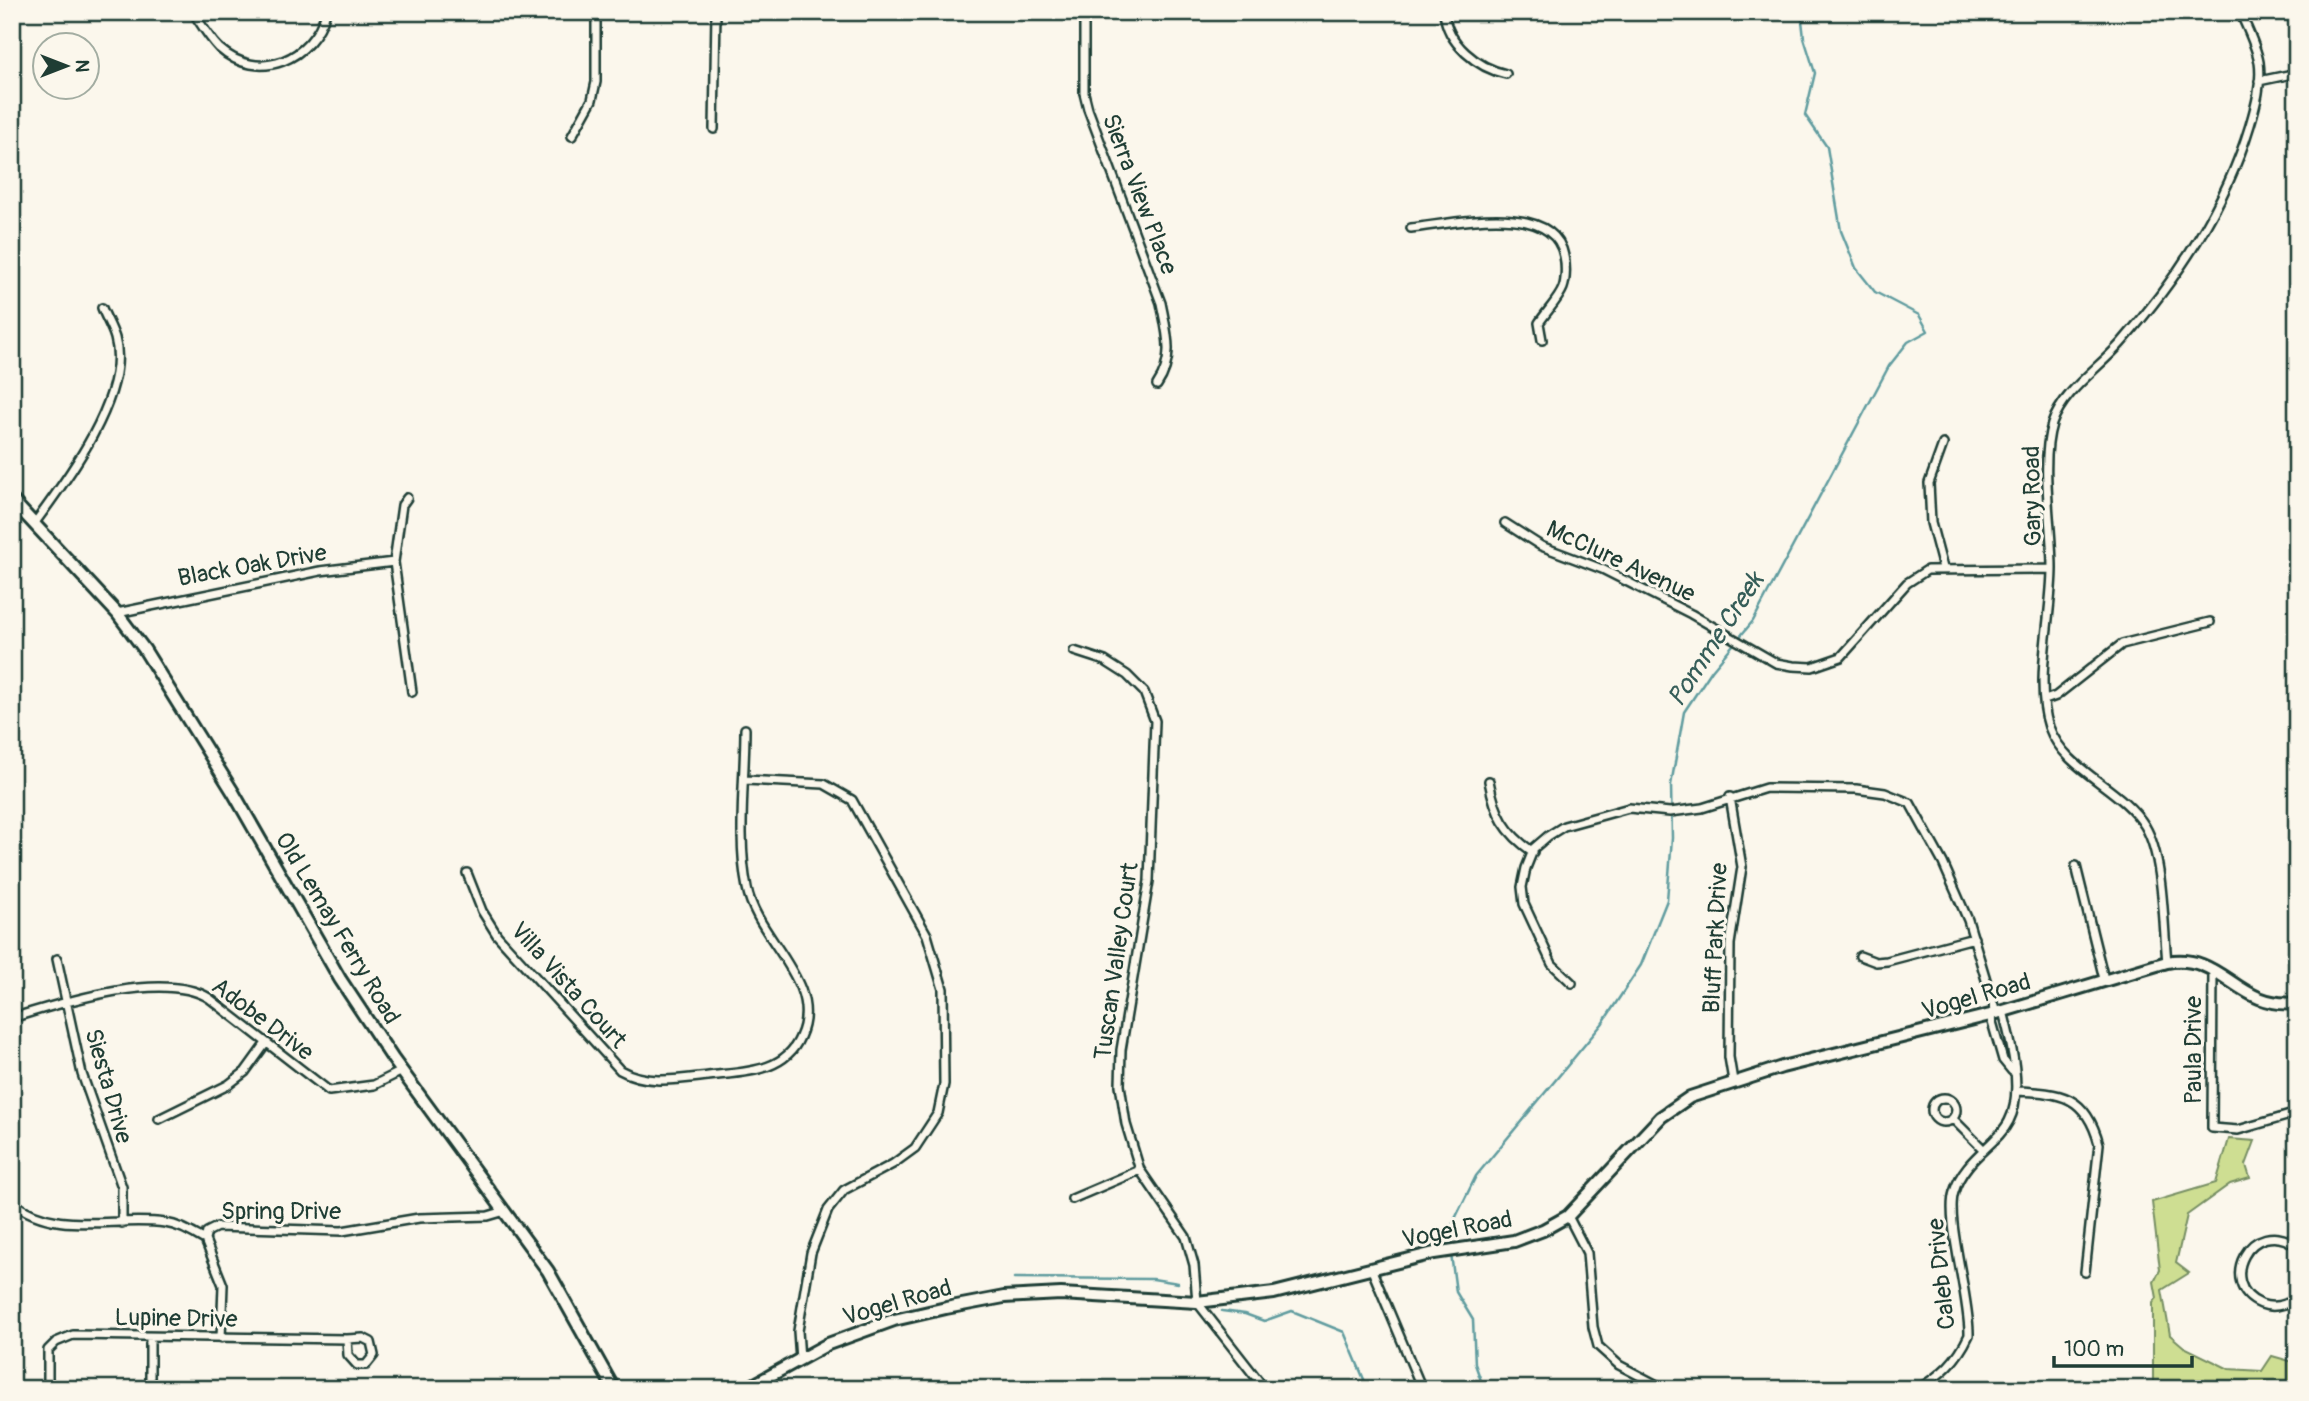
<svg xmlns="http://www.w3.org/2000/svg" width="2309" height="1401" font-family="Pangolin,sans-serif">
  <rect width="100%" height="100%" fill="#fbf7ec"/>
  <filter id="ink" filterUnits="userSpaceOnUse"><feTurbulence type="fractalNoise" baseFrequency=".0143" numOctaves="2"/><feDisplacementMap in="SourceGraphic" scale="14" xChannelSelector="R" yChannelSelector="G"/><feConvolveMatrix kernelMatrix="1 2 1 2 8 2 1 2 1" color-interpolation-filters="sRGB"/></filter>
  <g filter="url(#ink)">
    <path fill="#cede92" stroke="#768e63" stroke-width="2" d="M 2229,1139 L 2255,1141 L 2246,1165 L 2250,1178 L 2230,1184 L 2187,1215 L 2176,1263 L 2189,1273 L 2162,1290 L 2170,1335 L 2184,1347 L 2229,1369 L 2262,1371 L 2272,1356 L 2297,1363 L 2297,1389 L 2153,1389 L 2153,1303 L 2157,1298 L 2154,1282 L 2160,1270 L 2152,1202 L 2216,1183 Z"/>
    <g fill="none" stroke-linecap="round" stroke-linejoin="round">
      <path stroke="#609c9f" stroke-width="2.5" d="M 1451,1248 L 1450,1229 L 1476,1176 L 1602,1024 L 1641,965 L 1667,900 L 1672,838 L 1671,785 L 1684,712 L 1712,670 L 1753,621 L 1889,366 L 1908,342 L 1928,331 L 1919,315 L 1875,292 L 1856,268 L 1841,231 L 1827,147 L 1805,115 L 1815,73 L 1804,38 L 1801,12
        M 1451,1254 L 1456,1292 L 1473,1320 L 1475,1364 L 1484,1389
        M 1014,1278 L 1153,1279 L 1178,1283
        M 1222,1311 L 1245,1314 L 1264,1321 L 1292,1311 L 1344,1332 L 1368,1389"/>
      <g stroke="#1f3d34" stroke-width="12">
        <path id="street" d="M 193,12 C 201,24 209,38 219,48 C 259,84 313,59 326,12
          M 1084,12 L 1084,93 L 1088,109 L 1161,303 C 1167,333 1175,359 1157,385
          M 1444,12 C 1447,44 1478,68 1506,74
          M 2259,81 L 2297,73
          M 714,129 L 716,12
          M 572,136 L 592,100 L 596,82 L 596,12
          M 1411,228 C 1452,224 1553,199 1564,256 C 1566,264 1566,280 1563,288 C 1559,299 1546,312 1539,323 L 1542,340
          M 407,498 L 402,505 L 394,562 L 412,692
          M 1505,523 L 1541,546 L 1602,569 L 1691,614 L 1776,663 L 1793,666 L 1812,667 L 1841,657 L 1907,583 L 1927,570 L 2052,569
          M 34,524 C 66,481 131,394 115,338 C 112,328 106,318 102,308
          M 1943,568 L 1931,523 L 1929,483 L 1943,444
          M 117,613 L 320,571 L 394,562
          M 1074,651 L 1105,661 L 1127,675 L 1144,692 L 1155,721 L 1149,881 L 1121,1050 L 1120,1085 L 1126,1124 L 1140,1170 L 1186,1237 L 1194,1265 L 1197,1302 L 1265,1389
          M 2045,700 L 2056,696 L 2122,644 L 2210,622
          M 745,780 L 824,784 L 852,800 L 927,935 L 943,989 L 944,1084 L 938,1113 L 915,1148 L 893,1164 L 844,1190 L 828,1210 L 811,1253 L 798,1331 L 800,1359
          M 1489,781 C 1495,814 1505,833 1533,852
          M 1730,797 L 1742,867 L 1730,944 L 1729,1057 L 1733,1081
          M 2076,866 L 2104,979
          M 467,873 L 482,911 L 497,935 L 620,1070 C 650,1087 685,1078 718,1075 C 749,1072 786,1070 800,1037 C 825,983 756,938 747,888 C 737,839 745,779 745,729
          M 1860,956 L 1876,962 L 1887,961 L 1974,938
          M 57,959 L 82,1074 L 122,1187 L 122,1223
          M 2167,962 C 2163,923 2164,858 2145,826 C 2121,787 2065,771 2049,727 C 2034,682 2052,615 2052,568 C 2052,526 2040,462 2052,424 C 2063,391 2098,369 2121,343 C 2177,279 2225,208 2250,125 C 2256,105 2262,83 2259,62 C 2256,45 2247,28 2240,12
          M 2213,969 L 2212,1128 L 2238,1130 L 2297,1113
          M 1572,983 L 1552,964 L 1524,904 L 1522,887 L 1526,868 L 1534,848 L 1548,836 L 1564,826 L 1629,808 L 1670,812 L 1702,808 L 1766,788 L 1856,789 L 1885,793 L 1910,803 L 1943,863 L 1968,920 L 1996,1013
          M 1990,1015 L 2003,1060 L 2012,1071
          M 12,1018 C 61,1003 163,970 209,998 L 329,1091 L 374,1085 L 402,1071
          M 2017,1091 C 2061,1093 2086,1095 2099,1144 L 2085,1272
          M1932 1110a12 12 0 1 1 24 0a12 12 0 1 1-24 0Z
          M 159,1119 L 228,1085 L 245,1072 L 266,1043
          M 1953,1119 L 1983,1149
          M 1072,1199 L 1140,1170
          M 12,1202 C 57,1237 113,1216 165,1223 C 180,1225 192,1233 205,1240
          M 1568,1216 L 1587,1253 L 1593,1327 L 1598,1346 L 1619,1365 L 1659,1386
          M 2297,1246 C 2251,1213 2215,1285 2261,1304 C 2274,1309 2286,1305 2297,1298
          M 1371,1268 L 1422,1389
          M 150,1337 L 150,1389
          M 221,1338 L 223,1285 L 205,1240 L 207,1232 L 217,1227 L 342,1231 L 419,1218 L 488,1216 L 505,1211
          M 363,1338 L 371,1342 L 374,1355 L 366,1365 L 357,1365 L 348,1355 L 347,1339 Z
          M 48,1389 L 48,1350 L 56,1342 L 73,1335 L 347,1339
          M 1918,1389 C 1942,1374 1957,1361 1969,1335 C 1970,1298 1945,1219 1954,1192 C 1964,1158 1997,1145 2009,1121 C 2024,1092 2011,1042 2003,1011"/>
      </g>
      <g stroke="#1f3d34" stroke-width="16">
        <path id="secondary" d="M 12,500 L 117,613 L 144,649 L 233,792 L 340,979 L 393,1059 L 548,1271 L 614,1389
          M 746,1389 L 828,1344 L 894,1320 L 946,1308 L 1004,1297 L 1061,1294 L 1197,1302 L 1274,1293 L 1434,1253 L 1514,1241 L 1543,1230 L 1568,1216 L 1661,1117 L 1690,1097 L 1782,1067 L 1990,1015 L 2167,962 C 2223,952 2237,1010 2297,1003"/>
      </g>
      <use href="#street" stroke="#fbf7ec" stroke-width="7"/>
      <use href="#secondary" stroke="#fbf7ec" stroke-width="10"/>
    </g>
  </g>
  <g text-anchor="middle" stroke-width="6" stroke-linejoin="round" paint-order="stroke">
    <g font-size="24" fill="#1f3d34" stroke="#fbf7ec">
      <text transform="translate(1140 194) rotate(69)" y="8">Sierra View Place</text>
      <text transform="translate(2032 496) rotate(-91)" y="8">Gary Road</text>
      <text transform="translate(1621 561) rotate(25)" y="8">McClure Avenue</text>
      <text transform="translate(252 565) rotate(-10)" y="8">Black Oak Drive</text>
      <text transform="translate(338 928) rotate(59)" y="8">Old Lemay Ferry Road</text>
      <text transform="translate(1715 938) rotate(-87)" y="8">Bluff Park Drive</text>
      <text transform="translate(1116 961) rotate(-82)" y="8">Tuscan Valley Court</text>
      <text transform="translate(569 985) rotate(48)" y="8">Villa Vista Court</text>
      <text transform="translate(1976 996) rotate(-16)" y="8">Vogel Road</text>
      <text transform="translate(263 1019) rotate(37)" y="8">Adobe Drive</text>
      <text transform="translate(2193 1050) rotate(-90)" y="8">Paula Drive</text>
      <text transform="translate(109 1086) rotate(74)" y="8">Siesta Drive</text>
      <text x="281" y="1219">Spring Drive</text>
      <text transform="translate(1457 1229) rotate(-11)" y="8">Vogel Road</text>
      <text transform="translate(1941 1274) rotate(-96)" y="8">Caleb Drive</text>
      <text transform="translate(897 1302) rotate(-16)" y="8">Vogel Road</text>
      <text transform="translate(176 1318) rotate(1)" y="8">Lupine Drive</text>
    </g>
    <g font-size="26" font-style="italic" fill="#355d58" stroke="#fbf7ec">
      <text transform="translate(1715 639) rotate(-57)" y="9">Pomme Creek</text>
    </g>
  </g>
  <rect width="2309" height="1401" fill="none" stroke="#fbf7ec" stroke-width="42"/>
  <rect x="21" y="21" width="2267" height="1359" fill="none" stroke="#1f3d34" stroke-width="2.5" filter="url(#ink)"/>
  <g transform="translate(66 66) rotate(90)"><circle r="33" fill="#fbf7ec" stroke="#a3ada2" stroke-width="2"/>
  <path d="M0-5L12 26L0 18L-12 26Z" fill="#1f3d34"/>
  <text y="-10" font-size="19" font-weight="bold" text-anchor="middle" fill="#1f3d34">N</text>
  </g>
  <path d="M2054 1356v10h138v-10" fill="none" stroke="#1f3d34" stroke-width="3.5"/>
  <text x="2064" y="1356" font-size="21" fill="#1f3d34" stroke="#fbf7ec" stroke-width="5" paint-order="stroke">100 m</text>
</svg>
